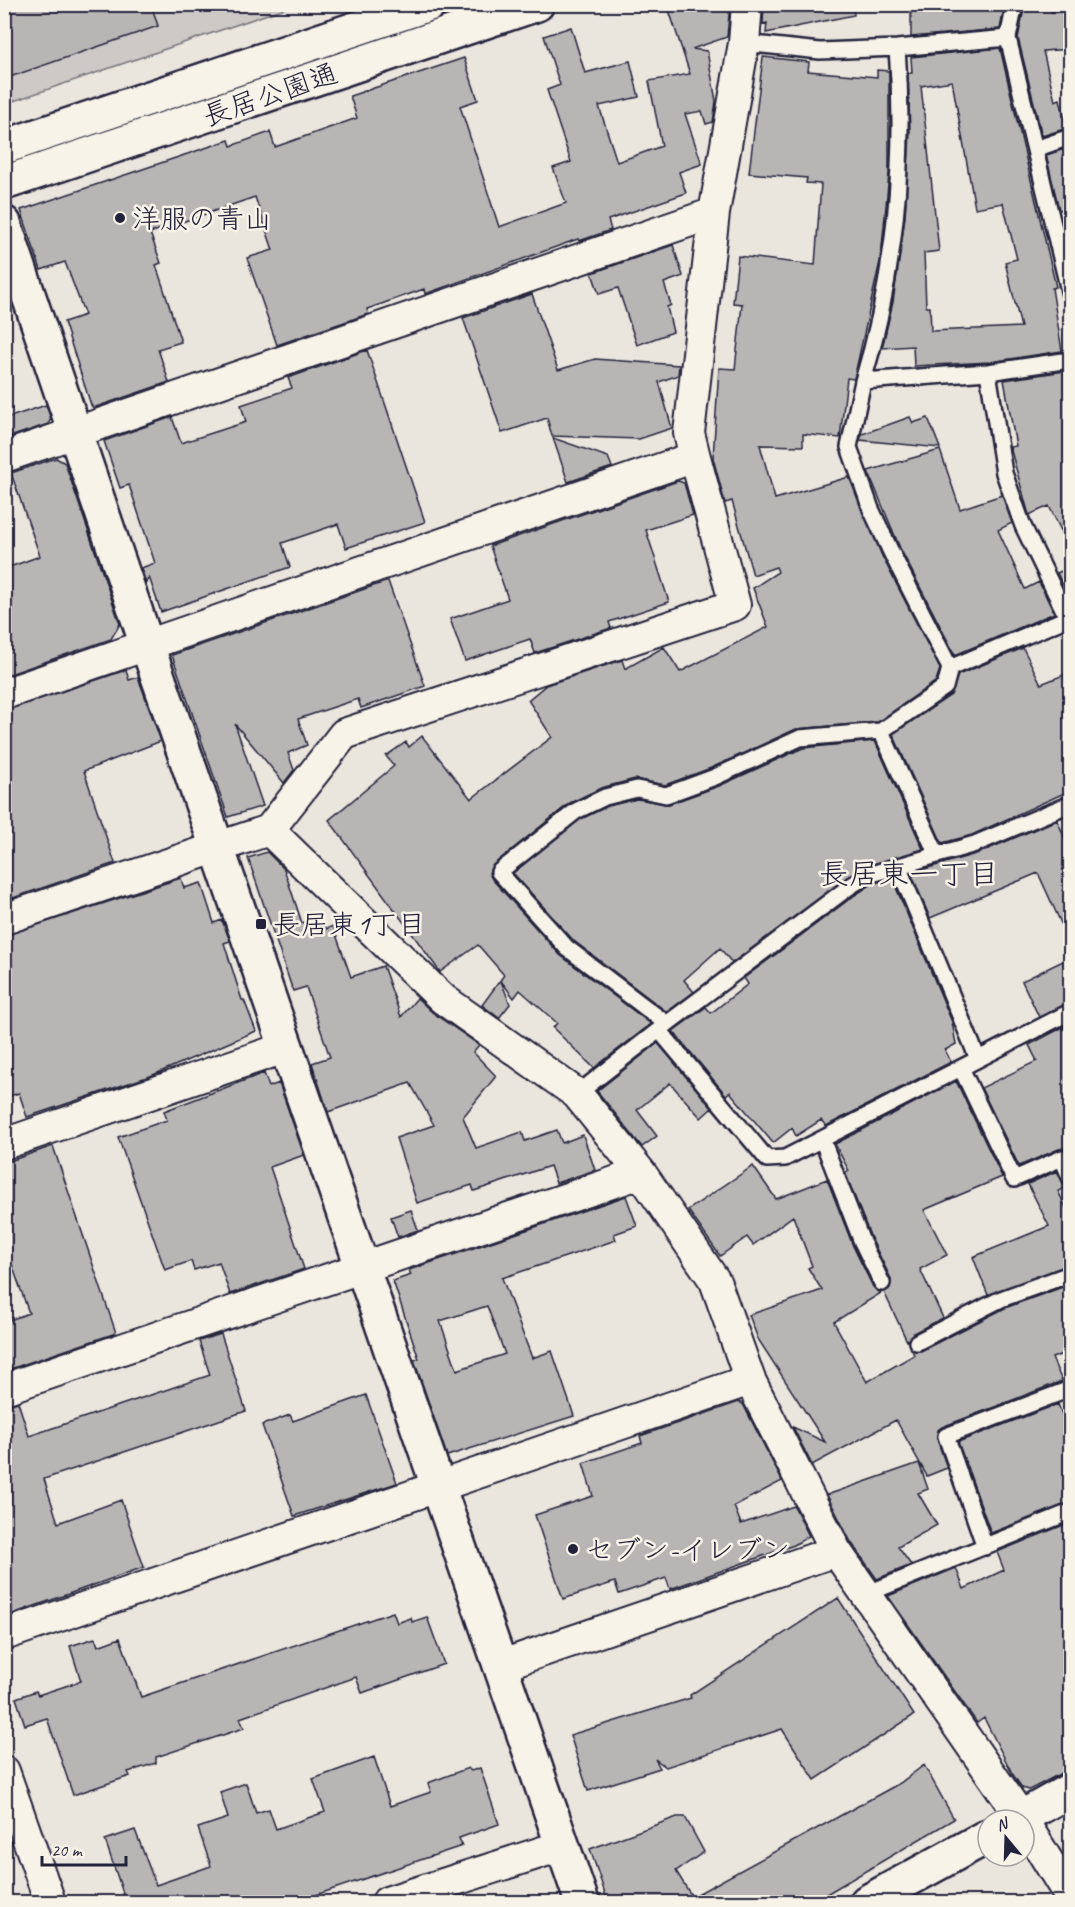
<svg xmlns="http://www.w3.org/2000/svg" width="1075" height="1907" font-family="Caveat,'Klee One',sans-serif">
  <rect width="100%" height="100%" fill="#eae6de"/>
  <filter id="ink" filterUnits="userSpaceOnUse"><feTurbulence type="fractalNoise" baseFrequency=".0167" numOctaves="2"/><feDisplacementMap in="SourceGraphic" scale="12" xChannelSelector="R" yChannelSelector="G"/><feConvolveMatrix kernelMatrix="1 2 1 2 8 2 1 2 1" color-interpolation-filters="sRGB"/></filter>
  <g filter="url(#ink)">
    <path fill="#cdc9c6" stroke="#787680" stroke-width="1.5" d="M 5,4 L 294,5 L 5,104 Z"/>
    <path fill="#b8b6b5" stroke="#22223b" stroke-width="1.5" fill-rule="evenodd" d="M 4,4 L 151,4 L 158,26 L 4,79 Z
      M 667,4 L 730,4 L 727,37 L 692,49 L 707,51 L 716,101 L 713,122 L 706,124 L 702,111 L 685,114 L 702,164 L 679,172 L 686,193 L 608,220 L 611,230 L 579,241 L 578,239 L 425,294 L 424,289 L 367,309 L 368,314 L 277,345 L 247,258 L 273,250 L 255,197 L 150,233 L 161,263 L 156,265 L 181,342 L 158,349 L 169,382 L 93,408 L 91,405 L 64,322 L 85,315 L 65,262 L 41,270 L 21,210 L 229,140 L 231,146 L 270,132 L 275,147 L 357,118 L 350,96 L 464,58 L 478,100 L 460,106 L 499,227 L 566,203 L 553,168 L 571,162 L 547,90 L 560,85 L 544,36 L 571,27 L 585,73 L 630,61 L 639,97 L 599,106 L 617,162 L 662,146 L 649,81 L 690,74 Z
      M 764,4 L 853,4 L 854,15 L 766,33 L 767,23 L 763,24 Z
      M 911,4 L 1005,4 L 1000,29 L 911,37 Z
      M 1025,4 L 1051,4 L 1051,12 L 1071,11 L 1071,49 L 1043,51 L 1055,101 L 1060,99 L 1067,128 L 1042,136 L 1018,38 Z
      M 1000,48 L 1056,287 L 1052,288 L 1062,351 L 990,362 L 914,366 L 913,346 L 882,348 L 893,302 L 905,217 L 910,132 L 908,73 L 912,73 L 911,57 ZM 952,81 L 975,208 L 1003,203 L 1017,259 L 1005,262 L 1021,327 L 931,331 L 930,307 L 926,307 L 924,253 L 939,251 L 921,86 Z
      M 763,57 L 809,62 L 808,71 L 877,77 L 877,70 L 889,71 L 889,174 L 881,257 L 854,379 L 847,378 L 840,438 L 803,434 L 803,446 L 760,445 L 775,499 L 849,477 L 882,556 L 940,669 L 936,681 L 878,722 L 796,729 L 711,768 L 665,785 L 635,779 L 601,788 L 570,803 L 493,865 L 489,873 L 492,879 L 560,955 L 651,1024 L 594,1068 L 553,1028 L 557,1023 L 520,990 L 514,998 L 501,981 L 510,1004 L 499,1018 L 482,1005 L 504,975 L 478,945 L 440,972 L 329,820 L 394,766 L 386,756 L 406,742 L 409,747 L 422,736 L 471,799 L 552,737 L 528,700 L 546,685 L 622,660 L 625,669 L 664,647 L 680,672 L 768,627 L 753,588 L 778,572 L 776,567 L 753,575 L 732,501 L 725,503 L 713,458 L 719,368 L 735,369 L 742,304 L 733,303 L 738,256 L 815,265 L 821,184 L 806,183 L 807,178 L 749,173 Z
      M 1071,147 L 1071,208 L 1059,210 L 1046,155 Z
      M 673,245 L 683,276 L 664,283 L 671,305 L 667,307 L 673,332 L 637,345 L 618,288 L 599,294 L 592,273 Z
      M 532,294 L 558,370 L 595,359 L 679,365 L 678,375 L 659,382 L 672,428 L 639,439 L 552,436 L 547,418 L 502,433 L 463,318 Z
      M 367,350 L 425,522 L 346,548 L 338,524 L 282,543 L 290,567 L 161,612 L 149,577 L 146,583 L 141,568 L 155,563 L 129,485 L 120,488 L 104,441 L 172,417 L 181,443 L 246,422 L 241,405 L 292,388 L 288,378 Z
      M 1065,371 L 1071,371 L 1071,551 L 1049,506 L 1029,515 L 1010,447 L 1016,446 L 1004,380 Z
      M 46,405 L 51,419 L 48,424 L 4,439 L 4,419 Z
      M 910,417 L 913,423 L 928,418 L 940,448 L 860,440 L 862,434 Z
      M 553,438 L 608,457 L 612,467 L 568,482 Z
      M 940,450 L 960,509 L 1002,495 L 1012,523 L 998,530 L 1025,589 L 1039,582 L 1054,613 L 955,655 L 900,548 L 868,471 Z
      M 56,458 L 65,463 L 120,624 L 111,639 L 4,676 L 4,569 L 40,556 L 11,473 Z
      M 678,481 L 684,483 L 693,515 L 646,530 L 669,602 L 609,622 L 611,628 L 535,653 L 530,639 L 465,661 L 450,619 L 508,599 L 490,546 Z
      M 1071,567 L 1071,602 L 1057,573 Z
      M 388,581 L 425,686 L 361,708 L 358,699 L 298,719 L 307,745 L 288,753 L 294,770 L 284,783 L 235,724 L 263,806 L 228,817 L 172,655 Z
      M 1023,648 L 1041,684 L 1071,672 L 1071,790 L 972,835 L 942,843 L 893,734 L 951,695 L 958,675 Z
      M 126,670 L 129,680 L 138,677 L 161,741 L 84,771 L 115,863 L 4,901 L 4,711 Z
      M 875,741 L 923,849 L 863,867 L 732,963 L 720,948 L 684,980 L 694,992 L 667,1012 L 574,941 L 513,873 L 581,819 L 608,806 L 637,799 L 669,804 L 719,786 L 803,748 Z
      M 1057,820 L 1071,852 L 1071,945 L 1038,873 L 930,918 L 911,873 L 979,853 Z
      M 267,852 L 284,869 L 302,923 L 311,920 L 314,928 L 324,924 L 326,929 L 333,926 L 351,977 L 383,966 L 401,1017 L 417,998 L 433,1013 L 479,1045 L 473,1052 L 496,1076 L 463,1117 L 476,1148 L 522,1132 L 525,1141 L 557,1130 L 562,1143 L 583,1135 L 595,1170 L 556,1183 L 550,1166 L 474,1191 L 472,1185 L 417,1203 L 396,1138 L 434,1125 L 410,1083 L 328,1112 L 312,1063 L 330,1057 L 306,987 L 293,991 L 248,858 Z
      M 181,878 L 184,888 L 201,883 L 214,923 L 222,920 L 230,941 L 224,943 L 242,1000 L 244,1000 L 256,1031 L 153,1075 L 27,1117 L 19,1093 L 4,1098 L 4,936 Z
      M 892,878 L 952,1022 L 956,1044 L 945,1050 L 951,1062 L 826,1126 L 821,1120 L 796,1136 L 792,1128 L 773,1143 L 730,1092 L 726,1095 L 673,1031 L 706,1007 L 711,1013 L 748,984 L 744,978 L 855,895 L 872,884 Z
      M 1071,957 L 1071,1002 L 1039,1017 L 1022,981 Z
      M 1071,1023 L 1071,1153 L 1064,1148 L 1059,1149 L 1019,1166 L 981,1088 L 1037,1061 L 1029,1045 Z
      M 658,1043 L 712,1108 L 701,1118 L 670,1083 L 637,1110 L 657,1136 L 642,1147 L 597,1091 Z
      M 264,1073 L 269,1087 L 279,1083 L 304,1155 L 270,1167 L 304,1269 L 230,1294 L 219,1262 L 194,1270 L 191,1261 L 165,1270 L 118,1137 L 167,1120 L 164,1111 Z
      M 956,1081 L 1002,1177 L 924,1210 L 947,1255 L 920,1269 L 943,1318 L 913,1333 L 907,1341 L 884,1292 L 890,1288 L 891,1279 L 871,1238 L 845,1172 L 849,1171 L 835,1144 Z
      M 53,1146 L 116,1333 L 4,1371 L 4,1322 L 29,1313 L 4,1242 L 4,1163 Z
      M 753,1166 L 776,1199 L 827,1179 L 853,1246 L 873,1287 L 881,1293 L 834,1322 L 867,1382 L 914,1355 L 912,1350 L 921,1351 L 1005,1308 L 1071,1284 L 1071,1351 L 1052,1358 L 1062,1381 L 942,1427 L 938,1430 L 937,1439 L 947,1468 L 927,1476 L 896,1420 L 812,1465 L 793,1427 L 825,1442 L 758,1339 L 749,1315 L 822,1290 L 808,1268 L 812,1266 L 793,1216 L 753,1245 L 747,1237 L 720,1256 L 688,1210 Z
      M 1057,1171 L 1067,1187 L 1058,1191 L 1071,1218 L 1071,1264 L 988,1295 L 973,1257 L 1049,1226 L 1028,1184 Z
      M 626,1196 L 637,1226 L 614,1234 L 616,1240 L 502,1278 L 532,1358 L 552,1351 L 574,1416 L 447,1456 L 414,1360 L 419,1359 L 393,1281 L 411,1275 L 409,1270 ZM 487,1306 L 505,1354 L 457,1370 L 440,1321 Z
      M 411,1210 L 418,1230 L 398,1237 L 391,1217 Z
      M 221,1334 L 246,1411 L 44,1479 L 58,1523 L 121,1500 L 144,1567 L 4,1617 L 4,1406 L 18,1402 L 29,1436 L 210,1375 L 199,1341 Z
      M 366,1395 L 397,1483 L 294,1516 L 262,1425 L 290,1415 L 293,1421 Z
      M 739,1402 L 743,1404 L 782,1481 L 734,1506 L 741,1524 L 794,1506 L 809,1536 L 794,1545 L 670,1589 L 666,1578 L 619,1594 L 615,1582 L 563,1599 L 535,1515 L 593,1496 L 583,1463 L 642,1443 L 640,1436 Z
      M 1058,1404 L 1071,1438 L 1071,1502 L 991,1533 L 958,1442 Z
      M 919,1463 L 928,1489 L 918,1493 L 937,1525 L 898,1547 L 911,1565 L 877,1579 L 851,1542 L 827,1495 Z
      M 1071,1522 L 1071,1768 L 1029,1790 L 1022,1788 L 1012,1773 L 984,1718 L 977,1723 L 888,1596 L 956,1568 L 964,1589 L 1004,1570 L 997,1552 Z
      M 838,1598 L 914,1715 L 815,1780 L 782,1729 L 666,1767 L 655,1759 L 660,1768 L 588,1791 L 570,1735 L 691,1698 L 690,1695 Z
      M 393,1612 L 397,1623 L 411,1618 L 412,1622 L 427,1617 L 444,1664 L 362,1693 L 356,1677 L 240,1718 L 244,1728 L 156,1757 L 156,1763 L 128,1772 L 130,1776 L 73,1795 L 47,1718 L 25,1725 L 16,1698 L 36,1691 L 38,1695 L 81,1681 L 70,1646 L 95,1638 L 98,1646 L 120,1638 L 141,1697 Z
      M 374,1757 L 390,1806 L 431,1792 L 428,1783 L 468,1768 L 471,1771 L 480,1768 L 499,1824 L 459,1838 L 462,1846 L 295,1902 L 116,1902 L 115,1899 L 124,1896 L 105,1840 L 135,1830 L 156,1885 L 211,1866 L 198,1828 L 228,1818 L 220,1792 L 246,1783 L 256,1813 L 269,1809 L 276,1829 L 325,1812 L 313,1779 Z
      M 924,1765 L 954,1819 L 813,1902 L 608,1902 L 590,1849 L 677,1817 L 685,1817 L 704,1852 L 676,1871 L 692,1897 L 900,1783 Z"/>
    <g fill="none" stroke-linecap="round" stroke-linejoin="round">
      <g stroke="#22223b" stroke-width="20">
        <path id="service" d="M 1008,38 L 1015,4
          M 744,43 L 820,51 L 897,48 L 1008,38 L 1070,295
          M 1035,149 L 1070,137
          M 1070,360 L 988,372 L 863,381 L 849,447 L 871,509 L 891,552 L 950,668 L 1070,617
          M 988,372 L 1004,473 L 1023,526 L 1070,623
          M 863,381 C 895,275 906,159 897,48
          M 881,731 L 937,855
          M 898,866 L 978,1059
          M 667,1024 L 567,948 L 499,872 L 576,811 L 605,797 L 637,789 L 666,795 L 715,777 L 800,738 L 881,731 L 945,687 L 950,668
          M 660,1029 L 849,887 L 868,875 L 975,844 L 1070,804
          M 961,1068 L 1014,1179 L 1062,1158 L 1070,1177
          M 577,1094 L 659,1030 L 767,1159 L 785,1158 L 1070,1012
          M 822,1139 L 862,1242 L 882,1283
          M 917,1342 L 1001,1299 L 1070,1274
          M 985,1547 L 946,1436 L 1070,1389
          M 866,1594 L 1070,1512"/>
      </g>
      <g stroke="#22223b" stroke-width="34">
        <path id="minor" d="M 4,457 L 714,213
          M 695,457 L 735,605 L 344,734 L 269,830 L 443,999 L 577,1094 L 641,1173 L 715,1281 L 750,1380 L 836,1551 L 1023,1820
          M 4,694 L 695,457 L 689,433 L 714,213 L 744,43 L 747,4
          M 4,919 L 269,830
          M 4,1144 L 287,1047
          M 4,1389 L 641,1173
          M 4,1635 L 750,1380
          M 499,1666 L 836,1551
          M 4,1771 L 50,1902
          M 1024,1822 L 1070,1897
          M 387,1902 L 561,1846"/>
      </g>
      <g stroke="#22223b" stroke-width="38">
        <path id="tertiary" d="M 4,223 L 147,645 L 582,1902
          M 1017,1820 L 1070,1790
          M 867,1902 L 988,1836"/>
      </g>
      <g stroke="#22223b" stroke-width="38">
        <path id="trunk" d="M 4,147 L 429,4
          M 4,183 L 537,4"/>
      </g>
      <use href="#service" stroke="#f7f3e8" stroke-width="15"/>
      <use href="#minor" stroke="#f7f3e8" stroke-width="30"/>
      <use href="#tertiary" stroke="#f7f3e8" stroke-width="33"/>
      <use href="#trunk" stroke="#f7f3e8" stroke-width="33"/>
    </g>
  </g>
  <g fill="#22223b" stroke="#f7f3e8" stroke-width="2">
    <circle cx="120" cy="218" r="6"/>
    <rect x="255" y="918" width="12" height="12" rx="3"/>
    <circle cx="573" cy="1549" r="6"/>
  </g>
  <g text-anchor="middle" stroke-width="5" stroke-linejoin="round" paint-order="stroke">
    <g font-size="28" fill="#22223b" stroke="#f7f3e8">
      <text transform="translate(270 94) rotate(-19)" y="10">長居公園通</text>
    </g>
    <g font-size="28" fill="#22223b" stroke="#f7f3e8" text-anchor="start">
      <text x="132" y="228">洋服の青山</text>
      <text x="273" y="934">長居東1丁目</text>
      <text x="585" y="1559">セブン-イレブン</text>
    </g>
    <g font-size="30" fill="#22223b" stroke="#f7f3e8">
      <text x="909" y="884">長居東一丁目</text>
    </g>
  </g>
  <rect width="1075" height="1907" fill="none" stroke="#f7f3e8" stroke-width="24"/>
  <rect x="12" y="12" width="1051" height="1883" fill="none" stroke="#22223b" stroke-width="2" filter="url(#ink)"/>
  <g transform="translate(1006 1838) rotate(341)"><circle r="28" fill="#f7f3e8" stroke="#a29fa3" stroke-width="1.5"/>
  <path d="M0-4.5L10 22L0 15L-10 22Z" fill="#22223b"/>
  <text y="-9" font-size="16" font-weight="bold" text-anchor="middle" fill="#22223b">N</text>
  </g>
  <path d="M42 1856v9h84v-9" fill="none" stroke="#22223b" stroke-width="3"/>
  <text x="51" y="1856" font-size="18" fill="#22223b" stroke="#f7f3e8" stroke-width="4.5" paint-order="stroke">20 m</text>
</svg>
